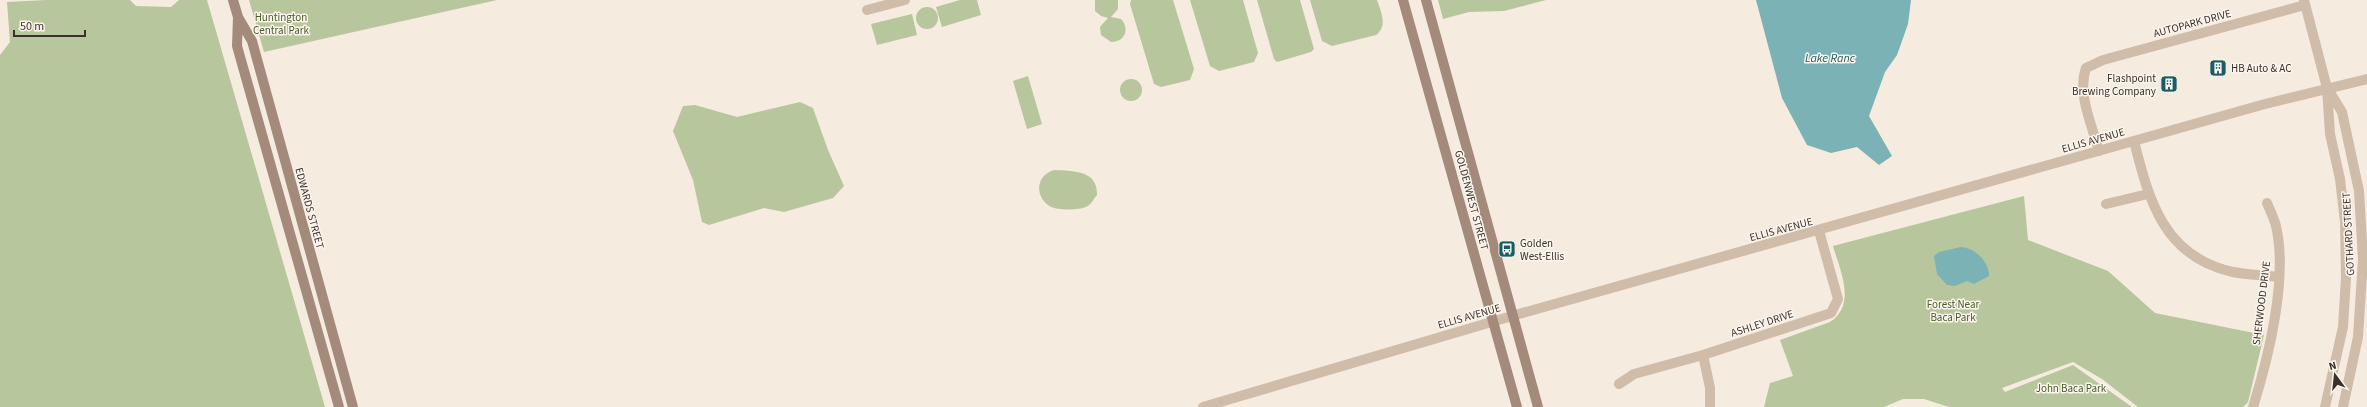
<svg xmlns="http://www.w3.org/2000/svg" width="2367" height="407" font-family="'Source Sans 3',sans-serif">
  <rect width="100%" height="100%" fill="#f5ebdf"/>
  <path fill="#b8c69d" d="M 46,0 L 130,0 L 136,6 L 171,7 L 179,0 L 207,0 L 325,407 L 0,407 L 0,55 L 10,42 L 7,2 Z
    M 249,0 L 497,0 L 264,52 Z
    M 960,0 L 977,0 L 981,15 L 942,27 L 936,7 Z
    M 1095,0 L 1118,0 L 1118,9 L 1111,17 L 1121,19 C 1130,29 1125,42 1111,42 L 1101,35 L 1100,27 L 1108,18 L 1101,16 L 1095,11 Z
    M 1131,0 L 1173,0 L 1194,69 L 1190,80 L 1161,87 L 1154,84 L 1130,4 Z
    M 1190,0 L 1243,0 L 1258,53 L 1254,62 L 1219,71 L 1210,66 Z
    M 1257,0 L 1300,0 L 1314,49 L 1311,52 L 1277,62 L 1274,59 Z
    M 1310,0 L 1377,0 C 1381,12 1388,26 1376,35 L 1332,46 L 1322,41 Z
    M 1438,0 L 1546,0 L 1504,11 L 1469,12 L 1443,19 Z
    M916 18a11 11 0 1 1 22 0a11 11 0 1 1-22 0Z
    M 912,14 L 917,35 L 877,45 L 871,24 Z
    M 1028,76 L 1042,124 L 1027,129 L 1013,81 Z
    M1120 90a11 11 0 1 1 22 0a11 11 0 1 1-22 0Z
    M 800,102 L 813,108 L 828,150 L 844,186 L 833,198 L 784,212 L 764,208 L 709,225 L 702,222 L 693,180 L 673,131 L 683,106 L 695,105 L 737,117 Z
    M 1054,170 C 1073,171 1098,170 1097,195 C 1094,198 1092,203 1089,205 C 1083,211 1054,211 1048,205 C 1034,194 1037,175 1054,170 Z
    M 2024,196 L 2028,240 L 2108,271 L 2155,313 L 2264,335 L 2248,402 L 2243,407 L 2138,407 L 2102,379 L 2073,362 L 2002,388 L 2005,392 L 2073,365 L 2132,407 L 1949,407 L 1924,399 L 1903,399 L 1884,407 L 1764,407 L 1770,383 L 1793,376 L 1780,340 L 1830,322 C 1857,304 1840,271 1833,246 Z"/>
  <path fill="#7bb2b5" d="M 1756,0 L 1911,0 L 1908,24 L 1897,55 L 1885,72 L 1869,116 L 1892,156 L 1879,165 L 1857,147 L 1831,153 L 1807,145 L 1782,98 Z
    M 1961,247 C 1975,248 1989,261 1989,276 L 1974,284 L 1967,281 L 1955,286 L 1947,285 L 1937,274 L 1934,256 L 1939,252 Z"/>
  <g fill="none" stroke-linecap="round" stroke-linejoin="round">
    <path stroke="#cfbca9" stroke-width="10" d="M 867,10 L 905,0
      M 2134,141 C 2149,201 2164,257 2233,272 C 2248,275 2264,275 2279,277
      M 2099,151 C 2092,125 2077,94 2086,68 L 2103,60 L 2305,5
      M 2106,204 L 2148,194
      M 1703,355 L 1710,388 L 1710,407
      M 1619,384 L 1634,374 L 1703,355 L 1831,313 L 1838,299 L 1819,231
      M 2253,407 C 2269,356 2288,278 2276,226 C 2274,218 2270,210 2267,203"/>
    <path stroke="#cfbca9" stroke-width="10" d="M 2304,0 L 2327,88 L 2330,134 L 2340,179 L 2345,222 L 2346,278 L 2343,327 L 2325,407
      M 2328,89 L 2342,112 L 2359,191 L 2363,259 L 2358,337 L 2343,407
      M 1203,407 L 1512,316 L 2265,104 L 2367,79"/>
    <path stroke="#a38a7a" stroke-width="10" d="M 233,0 L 238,17 L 252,41 L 353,407
      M 1403,0 L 1517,407
      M 1426,0 L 1538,407
      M 238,17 L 237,46 L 339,407"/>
  </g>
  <defs>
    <g id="building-square" transform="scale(0.9)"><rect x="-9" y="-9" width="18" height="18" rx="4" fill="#1b5c62" stroke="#fcf5ed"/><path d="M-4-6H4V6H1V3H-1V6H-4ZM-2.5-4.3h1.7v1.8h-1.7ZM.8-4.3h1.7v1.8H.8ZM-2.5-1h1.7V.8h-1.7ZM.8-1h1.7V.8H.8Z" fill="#fff"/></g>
    <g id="bus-square" transform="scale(0.9)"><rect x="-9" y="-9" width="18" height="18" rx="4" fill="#1b5c62" stroke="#fcf5ed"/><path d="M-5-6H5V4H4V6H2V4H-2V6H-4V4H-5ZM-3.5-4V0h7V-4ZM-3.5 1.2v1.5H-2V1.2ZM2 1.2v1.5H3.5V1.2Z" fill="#fff"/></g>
  </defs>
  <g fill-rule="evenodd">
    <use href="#building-square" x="2218" y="68"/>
    <use href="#building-square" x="2169" y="84"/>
    <use href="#bus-square" x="1507" y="249"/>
  </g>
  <g text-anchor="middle" stroke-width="3" stroke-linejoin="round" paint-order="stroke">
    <g font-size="11" fill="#495d2b" stroke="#fcf5ed">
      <text x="281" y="21">Huntington<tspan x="281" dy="13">Central Park</tspan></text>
      <text x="1953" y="308">Forest Near<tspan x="1953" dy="13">Baca Park</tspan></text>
      <text x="2071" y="392">John Baca Park</text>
    </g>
    <g font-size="11" fill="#3c302a" stroke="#fcf5ed">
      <text transform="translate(2192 23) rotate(-15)" y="4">AUTOPARK DRIVE</text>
      <text transform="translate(2093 140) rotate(-16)" y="4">ELLIS AVENUE</text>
      <text transform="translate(1472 200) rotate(75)" y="4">GOLDENWEST STREET</text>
      <text transform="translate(310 208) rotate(75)" y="4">EDWARDS STREET</text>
      <text transform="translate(1781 229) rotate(-15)" y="4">ELLIS AVENUE</text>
      <text transform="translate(2348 234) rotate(-93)" y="4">GOTHARD STREET</text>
      <text transform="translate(2261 303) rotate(-83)" y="4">SHERWOOD DRIVE</text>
      <text transform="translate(1469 316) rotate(-16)" y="4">ELLIS AVENUE</text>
      <text transform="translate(1762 323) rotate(-18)" y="4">ASHLEY DRIVE</text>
    </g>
    <g font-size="11" fill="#3c302a" stroke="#fcf5ed" text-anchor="start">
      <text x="2231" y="72">HB Auto &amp; AC</text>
      <text x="2156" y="82" text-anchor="end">Flashpoint<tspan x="2156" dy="13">Brewing Company</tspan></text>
      <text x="1520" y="247">Golden<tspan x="1520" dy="13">West-Ellis</tspan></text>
    </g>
    <g font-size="12" font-style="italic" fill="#1b5c62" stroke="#fcf5ed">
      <text x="1830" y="62">Lake Ranc</text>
    </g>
  </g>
  <g transform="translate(2335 375) rotate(345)" stroke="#fcf5ed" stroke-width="3" paint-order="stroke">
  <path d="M0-3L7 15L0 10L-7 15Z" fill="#3c302a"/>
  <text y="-6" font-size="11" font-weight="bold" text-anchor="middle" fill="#3c302a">N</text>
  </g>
  <path d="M14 30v6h71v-6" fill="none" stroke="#3c302a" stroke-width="2"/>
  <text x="20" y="30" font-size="12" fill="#3c302a" stroke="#fcf5ed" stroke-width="3" paint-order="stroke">50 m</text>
</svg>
